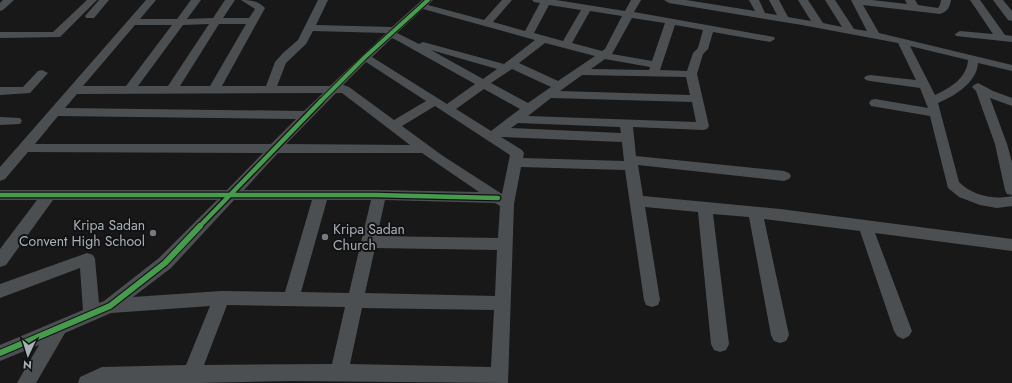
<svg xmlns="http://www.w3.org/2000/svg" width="1012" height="383" font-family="Jost,sans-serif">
  <rect width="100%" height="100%" fill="#181818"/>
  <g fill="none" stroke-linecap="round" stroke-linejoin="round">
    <path fill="#4c4f51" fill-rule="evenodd" d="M 3,0 L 14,0 L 3,10 L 0,11 L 0,3 Z
      M 87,0 L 97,0 L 60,37 L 0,38 L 0,32 L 53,32 Z
      M 99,0 L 109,0 L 94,18 L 86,18 L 85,16 Z
      M 146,0 L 156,0 L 140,19 L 177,19 L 191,0 L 201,0 L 187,19 L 213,18 L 225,0 L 235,0 L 223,18 L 249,18 L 255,9 L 241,0 C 251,0 258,1 265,8 L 222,86 L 266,86 L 275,62 L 283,53 L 298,40 L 318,0 L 328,0 L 316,25 L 392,27 L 422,0 L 433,0 L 428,5 L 484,20 L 502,0 L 512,0 L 493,22 L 525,31 L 540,3 L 534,2 L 532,0 L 556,0 L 625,11 L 631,0 L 641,0 L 634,12 L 774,37 L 775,39 L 770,42 L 713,32 L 708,49 L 703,54 L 697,74 L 709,126 L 707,129 L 703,130 L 633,127 L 636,156 L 784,171 L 789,173 L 791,176 L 789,179 L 784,181 L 638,165 L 643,196 L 780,209 L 1012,239 L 1012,251 L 875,233 L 912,331 L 909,336 L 903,339 L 897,336 L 894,331 L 860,231 L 764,219 L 789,335 L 786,341 L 780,343 L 774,341 L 771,335 L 749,217 L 713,214 L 729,344 L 726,350 L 720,352 L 714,350 L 711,344 L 698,212 L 645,207 L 660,300 L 658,305 L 652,307 L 646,305 L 644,300 L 625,170 L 521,167 L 514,204 L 508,383 L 291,381 L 198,383 L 78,383 L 80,377 L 102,367 L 186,365 L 210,306 L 111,313 L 65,333 L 36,383 L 17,383 L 39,345 L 0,361 L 0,345 L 83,310 L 80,268 L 0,298 L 0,284 L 87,253 L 93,255 L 95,259 L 99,303 L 104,301 L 159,258 L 217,200 L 53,200 L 6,265 L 0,267 L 0,249 L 37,200 L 0,200 L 0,190 L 227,190 L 263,153 L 28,152 L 5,179 L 0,181 L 0,167 ZM 549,5 L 581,10 L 563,41 L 534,33 ZM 423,9 L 535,40 L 504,64 L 423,42 L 419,44 L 397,33 ZM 590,11 L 622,16 L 605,49 L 602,51 L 572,43 ZM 632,18 L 665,23 L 652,61 L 612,54 ZM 209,24 L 168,86 L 138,86 L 183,25 ZM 219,24 L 246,24 L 210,86 L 180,86 ZM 135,25 L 172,25 L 126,86 L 83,86 ZM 675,25 L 703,30 L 698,48 L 693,53 L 687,71 L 660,70 ZM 313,31 L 386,33 L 330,86 L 277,86 L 286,63 L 306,44 ZM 392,38 L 398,41 L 475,84 L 447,104 L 372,57 ZM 545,43 L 595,56 L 558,81 L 519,63 ZM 431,50 L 497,69 L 483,79 ZM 605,59 L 650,67 L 649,70 L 591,69 ZM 366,62 L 426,101 L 394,120 L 349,87 L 343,85 ZM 512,69 L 551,87 L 528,103 L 491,83 ZM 582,75 L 686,77 L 690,95 L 560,91 ZM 484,89 L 520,109 L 491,131 L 456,109 ZM 323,93 L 304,111 L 65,108 L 77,94 ZM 336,93 L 342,93 L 410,145 L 286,144 ZM 551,98 L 692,102 L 696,122 L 528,116 ZM 435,106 L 510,155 L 502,194 L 443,156 L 402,126 ZM 58,116 L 296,119 L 271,144 L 35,144 ZM 518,123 L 620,127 L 621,133 L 511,128 ZM 501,137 L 622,142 L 624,161 L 523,158 L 524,153 L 522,150 ZM 278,153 L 422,153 L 479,192 L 379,190 L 244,190 ZM 234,200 L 312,200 L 285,292 L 221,291 L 133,297 L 171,268 ZM 327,200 L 371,200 L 349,293 L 301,292 ZM 385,200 L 495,203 L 500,206 L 498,238 L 377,236 ZM 375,248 L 497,250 L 495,296 L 365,293 ZM 227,305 L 345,307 L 332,364 L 204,365 ZM 362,308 L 494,310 L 491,367 L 350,364 Z
      M 664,0 L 686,0 L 755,11 L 749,0 L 759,0 L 765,13 L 777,15 L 769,0 L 779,0 L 788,17 L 811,21 L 798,0 L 808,0 L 823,23 L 842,27 L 825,0 L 835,0 L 854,29 L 867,31 L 851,0 L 872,0 L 907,4 L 905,0 L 915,0 L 918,5 L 938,8 L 940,5 L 941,0 L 951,0 C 950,7 947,12 940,14 L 863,5 L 879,33 L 1012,65 L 1012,71 L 978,63 C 977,82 955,96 938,103 L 959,182 C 973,196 994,200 1012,196 L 1012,206 L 997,208 L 980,205 L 959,197 L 948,188 L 930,116 L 871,106 L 869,103 L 871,100 L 875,99 L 928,108 L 920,88 L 870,81 L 866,80 L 864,78 L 866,76 L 870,75 L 916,80 L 898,43 L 802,25 L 669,3 ZM 910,46 L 968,60 C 967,78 950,88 935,95 Z
      M 970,0 L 980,0 L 1005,35 L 1012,36 L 1012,42 L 956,36 L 955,34 L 960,31 L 993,34 Z
      M 993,0 L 1003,0 L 1012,11 L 1012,21 L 1008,20 Z
      M 42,70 L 48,73 L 30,93 L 0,95 L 0,87 L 23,87 L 38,71 Z
      M 978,83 L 993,91 L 1012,98 L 1012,106 L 990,98 L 1007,144 L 1012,162 L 1012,195 L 1007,194 L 1005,190 L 995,144 L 976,91 L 972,87 L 974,85 Z
      M 0,117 L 20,118 L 22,121 L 20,124 L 0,125 Z"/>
    <g stroke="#121214" stroke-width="6">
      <path id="cycleway-far2" d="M 320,102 L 365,57 L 428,0"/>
    </g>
    <g stroke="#121214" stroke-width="7">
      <path id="cycleway-far1" d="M 0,195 L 375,195 L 498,198
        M 199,227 L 321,101"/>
    </g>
    <g stroke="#121214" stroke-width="8">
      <path id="cycleway" d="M 0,353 L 110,306 L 165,263 L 200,226"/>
    </g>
    <use href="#cycleway-far2" stroke="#469c4c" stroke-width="4"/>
    <use href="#cycleway-far1" stroke="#469c4c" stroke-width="4.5"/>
    <use href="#cycleway" stroke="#469c4c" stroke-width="6"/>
  </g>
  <g fill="#767b80" stroke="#121214" stroke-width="1.5">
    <circle cx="153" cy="233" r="4"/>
    <circle cx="325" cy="237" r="4"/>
  </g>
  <g text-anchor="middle" stroke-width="4" stroke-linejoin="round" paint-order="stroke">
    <g font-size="14" fill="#a9b1b8" stroke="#121214" text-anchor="end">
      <text x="145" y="230">Kripa Sadan<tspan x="145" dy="16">Convent High School</tspan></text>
      <text x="333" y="234" text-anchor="start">Kripa Sadan<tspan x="333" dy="16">Church</tspan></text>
    </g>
  </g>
  <g transform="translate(28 355) rotate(184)" stroke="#121214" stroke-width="3" paint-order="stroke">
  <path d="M0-3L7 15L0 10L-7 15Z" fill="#a9b1b8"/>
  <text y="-6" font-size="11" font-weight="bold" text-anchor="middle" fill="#a9b1b8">N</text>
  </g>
</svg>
